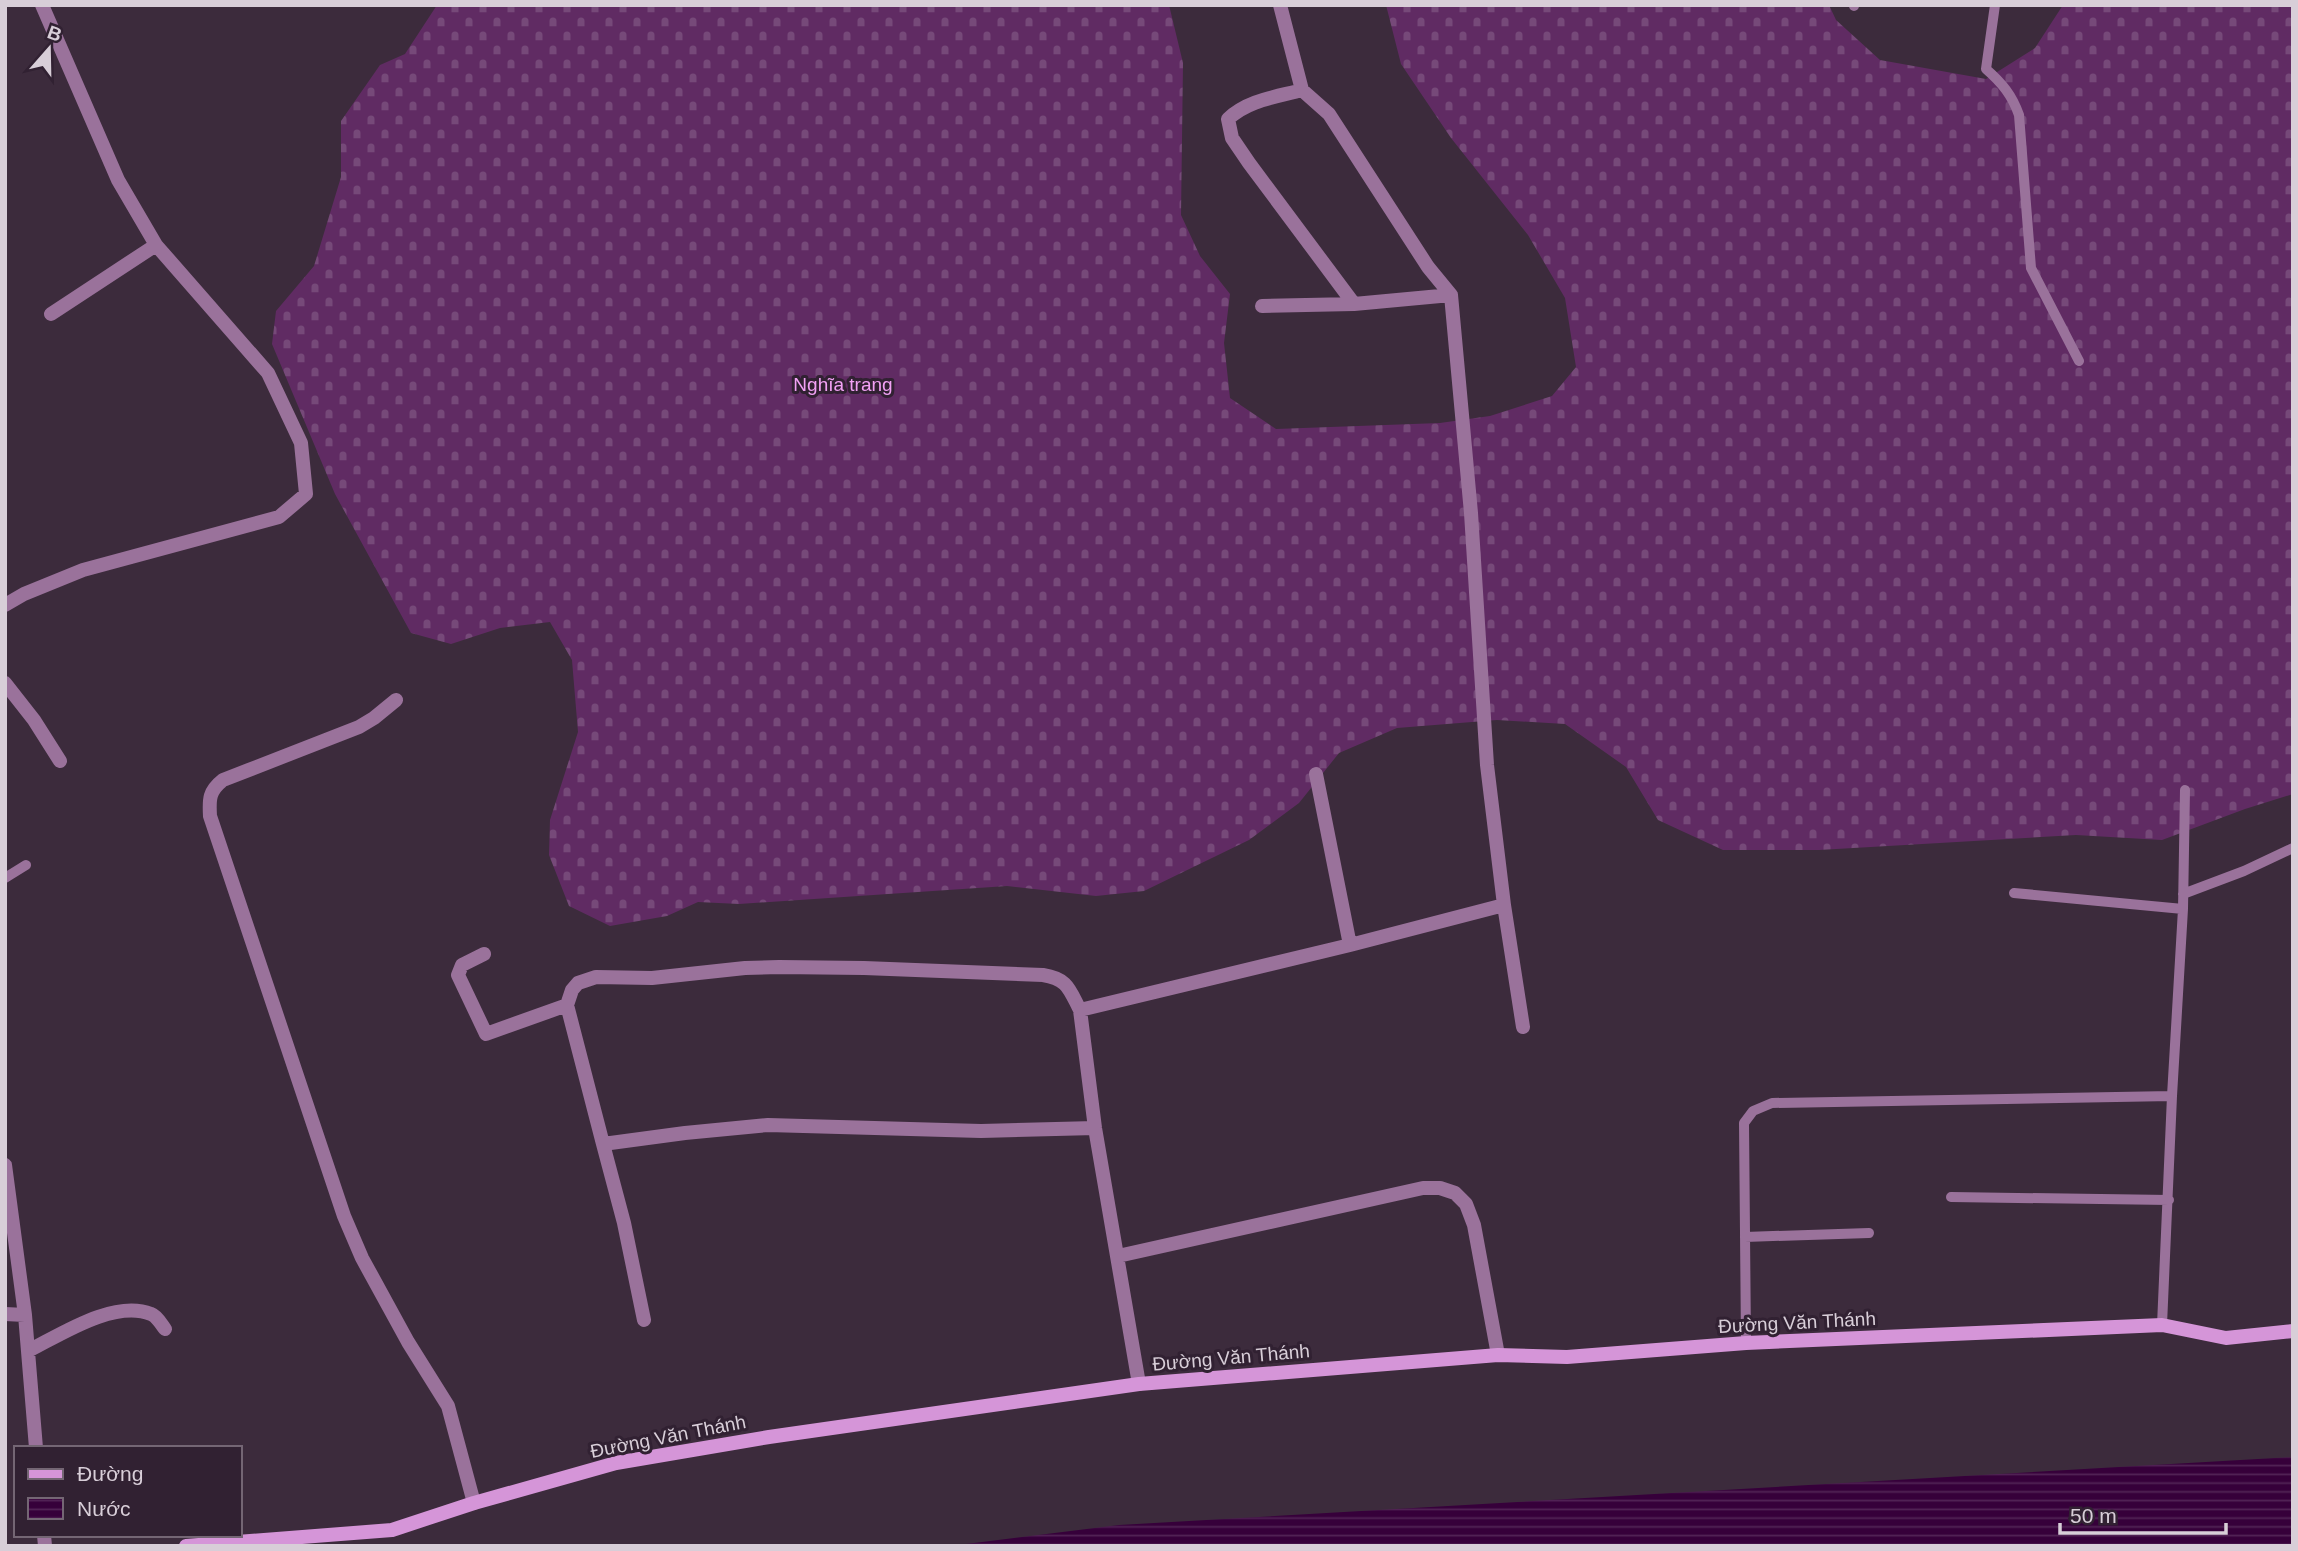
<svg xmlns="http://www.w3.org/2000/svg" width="2298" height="1551" font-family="Helvetica,sans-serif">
  <defs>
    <pattern id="cemetery-stones" width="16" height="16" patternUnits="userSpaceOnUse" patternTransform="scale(1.75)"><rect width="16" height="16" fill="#602b63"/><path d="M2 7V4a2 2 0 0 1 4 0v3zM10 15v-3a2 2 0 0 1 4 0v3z" fill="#764979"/></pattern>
    <pattern id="water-rules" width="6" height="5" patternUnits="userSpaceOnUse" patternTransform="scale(1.75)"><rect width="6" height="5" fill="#36003a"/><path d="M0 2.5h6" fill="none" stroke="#522456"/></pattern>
  </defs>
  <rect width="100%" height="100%" fill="#3c2b3c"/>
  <path fill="url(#cemetery-stones)" d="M 437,5 L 1169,5 L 1183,63 L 1181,215 L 1200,256 L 1230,294 L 1224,343 L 1230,398 L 1276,429 L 1440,423 L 1490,416 L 1552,396 L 1576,367 L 1565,298 L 1528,235 L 1451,138 L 1401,64 L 1386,5 L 1829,5 L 1836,20 L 1880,60 L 1986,79 L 2035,48 L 2063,5 L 2293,5 L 2293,794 L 2245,809 L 2162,840 L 2076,835 L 1819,850 L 1723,850 L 1658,820 L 1626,767 L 1565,724 L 1497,720 L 1397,728 L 1339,753 L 1299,803 L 1249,840 L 1144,891 L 1096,896 L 1007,886 L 739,904 L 698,902 L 667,916 L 610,926 L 569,906 L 549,855 L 550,820 L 578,732 L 572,660 L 550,622 L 500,628 L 451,644 L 411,633 L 335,494 L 272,344 L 276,311 L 314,266 L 341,177 L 341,121 L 380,65 L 405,54 Z"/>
  <path fill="url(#water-rules)" d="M 2293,1457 L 2293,1546 L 950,1546 L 1119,1525 Z"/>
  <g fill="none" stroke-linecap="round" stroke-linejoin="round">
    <path stroke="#9a729b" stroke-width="10" d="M 1995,5 L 1986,69 C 2002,83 2012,95 2019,115 L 2031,268 L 2079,361
      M 1854,6 L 1854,5
      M 5,878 L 26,865
      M 2014,893 L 2183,909
      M 2183,894 L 2244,871 L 2293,848
      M 1951,1197 L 2169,1200
      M 1745,1237 L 1869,1233
      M 2162,1325 L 2172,1096 L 2183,909 L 2185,790
      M 1746,1343 L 1744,1123 L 1753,1111 L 1772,1103 L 2172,1096"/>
    <path stroke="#9a729b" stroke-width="14" d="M 1302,90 C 1276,97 1248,100 1228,119 L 1232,138 L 1249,163 L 1354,304
      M 1262,306 L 1354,304 L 1451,295
      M 51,314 L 156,245
      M 5,605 L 24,594 L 83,570 L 279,517 L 306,494 L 301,443 L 268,373 L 156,245 L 118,180 L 42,5
      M 5,683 L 34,720 L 60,761
      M 396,700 L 374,718 L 359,727 L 223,780 C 209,791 209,799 210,816 L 344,1216 L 362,1258 L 408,1342 L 448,1406 L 474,1503
      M 1316,774 L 1350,945
      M 1504,905 L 1523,1027
      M 484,954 L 462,965 L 458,975 L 486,1034 L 567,1005 L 603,1144 L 685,1133 L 768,1125 L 981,1131 L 1095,1128
      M 567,1005 L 572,990 L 578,983 L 596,977 L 652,978 L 745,968 L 779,967 L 864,968 L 1043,975 C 1068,979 1069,989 1080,1010
      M 603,1144 L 624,1223 L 644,1320
      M 5,1165 L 25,1315 L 36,1448
      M 1118,1256 L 1423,1188 L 1440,1188 L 1455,1193 L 1466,1204 L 1474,1225 L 1498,1355
      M 5,1314 L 25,1315
      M 28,1351 C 60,1335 114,1299 151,1314 C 157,1316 161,1324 165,1329
      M 1139,1384 L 1095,1128 L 1080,1010 L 1350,945 L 1504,905 L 1487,765 L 1471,513 L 1451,295 L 1428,267 L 1329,114 L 1302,90 L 1280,5
      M 44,1535 L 45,1546"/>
    <path stroke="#d595d8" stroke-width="14" d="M 186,1546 L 392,1530 L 474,1503 L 616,1463 L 769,1437 L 1139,1384 L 1498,1355 L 1567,1357 L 1746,1343 L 2162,1325 L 2226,1338 L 2293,1331"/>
  </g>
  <g text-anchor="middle" stroke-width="6" stroke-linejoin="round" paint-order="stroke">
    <g font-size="19" fill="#f2a1f5" stroke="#312132">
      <text x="843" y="391">Nghĩa trang</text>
    </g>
    <g font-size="19" fill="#d8ced8" stroke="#312132">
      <text transform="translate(1797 1322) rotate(-3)" y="7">Đường Văn Thánh</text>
      <text transform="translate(1231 1357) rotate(-5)" y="7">Đường Văn Thánh</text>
      <text transform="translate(668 1436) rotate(-11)" y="7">Đường Văn Thánh</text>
    </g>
  </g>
  <rect width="2298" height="1551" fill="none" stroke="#d8ced8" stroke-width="14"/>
  <rect x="14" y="1446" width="228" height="91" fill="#312132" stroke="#746674" stroke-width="2"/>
  <rect x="28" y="1469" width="35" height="10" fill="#d595d8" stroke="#746674" stroke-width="2"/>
  <text x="77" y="1481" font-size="21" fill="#d8ced8">Đường</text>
  <rect x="28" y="1498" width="35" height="21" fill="url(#water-rules)" stroke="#746674" stroke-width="2"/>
  <text x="77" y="1516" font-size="21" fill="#d8ced8">Nước</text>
  <g transform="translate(49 49) rotate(20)" stroke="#312132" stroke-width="5" paint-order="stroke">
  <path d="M0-5L12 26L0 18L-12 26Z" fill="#d8ced8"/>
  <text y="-10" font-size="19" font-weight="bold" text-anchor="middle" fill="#d8ced8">B</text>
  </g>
  <path d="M2060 1523v10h166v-10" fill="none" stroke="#d8ced8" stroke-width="3.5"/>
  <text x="2070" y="1523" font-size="21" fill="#d8ced8" stroke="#312132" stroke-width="5" paint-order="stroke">50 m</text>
</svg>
